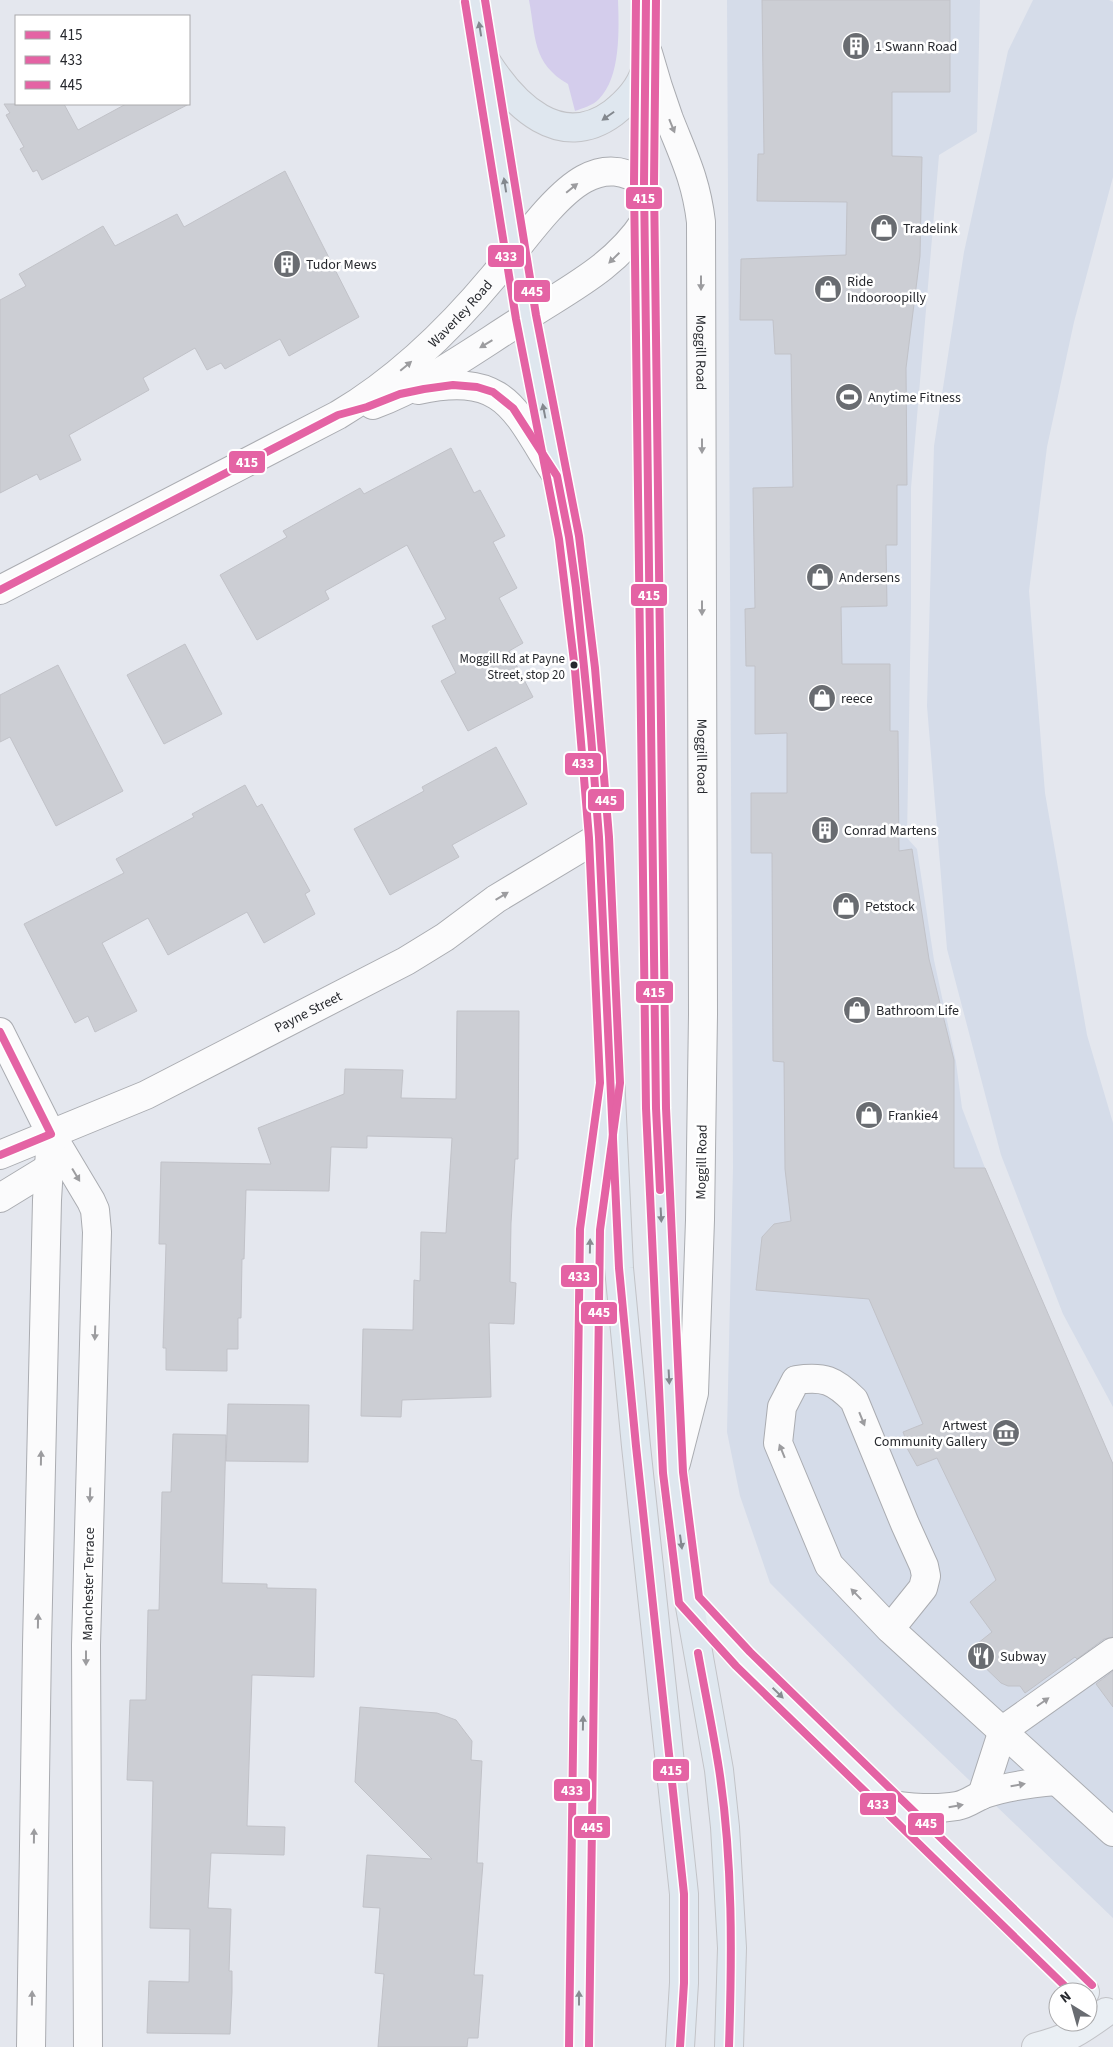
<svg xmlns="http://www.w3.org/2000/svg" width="1113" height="2047" font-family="'Source Sans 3',sans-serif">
  <rect width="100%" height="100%" fill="#e4e7ee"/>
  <path fill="#d5dce9" d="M 727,0 L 980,0 L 977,132 L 939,155 L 911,488 L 911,606 L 907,838 L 917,849 L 934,960 L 956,1062 L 962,1108 L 985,1168 L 1113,1464 L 1113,1918 L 895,1709 L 770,1583 L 740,1496 L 727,1432 L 733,1168 Z
    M 1033,0 L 1109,0 L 1113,2 L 1113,177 L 1074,322 L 1047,447 L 1029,591 L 1045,793 L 1087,1035 L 1113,1123 L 1113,1407 L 1063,1314 L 1001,1155 L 947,949 L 927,706 L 934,446 L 964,252 L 1008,51 Z"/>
  <path fill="#d4cdec" d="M 529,0 L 618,0 C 619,29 621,77 599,99 C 592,106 583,108 575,111 L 568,84 C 532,63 536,37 529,0 Z"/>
  <path fill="#ccced4" stroke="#c1c2c8" d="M 762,0 L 950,0 L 950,92 L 892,92 L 892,156 L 922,157 L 920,256 L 906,368 L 907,485 L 897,485 L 897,545 L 886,545 L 887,606 L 841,607 L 842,664 L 890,664 L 890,731 L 898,731 L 899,851 L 912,849 L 929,959 L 954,1060 L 954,1168 L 985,1168 L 1113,1464 L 1113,1637 L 1104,1639 L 1077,1659 L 1075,1657 L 1025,1693 L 1020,1686 L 1008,1686 L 1001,1683 L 968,1651 L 992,1632 L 970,1602 L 996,1580 L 937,1458 L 917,1466 L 903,1441 L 906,1440 L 903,1432 L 923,1424 L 869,1299 L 756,1290 L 762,1237 L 774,1224 L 791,1221 L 785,1169 L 784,1062 L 773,1061 L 772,853 L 751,853 L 751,793 L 787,793 L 787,733 L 755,734 L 755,666 L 746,666 L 745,609 L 755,608 L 753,488 L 793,487 L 791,354 L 775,354 L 773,320 L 740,320 L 741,259 L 846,255 L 847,202 L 757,201 L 758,154 L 764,154 Z
    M 4,104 L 64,104 L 78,130 L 126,104 L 189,104 L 42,180 L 37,170 L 33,172 L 20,149 L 24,147 L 6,115 L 10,113 Z
    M 285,171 L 359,317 L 289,356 L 280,339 L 225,369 L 221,363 L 207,370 L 195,348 L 143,378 L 149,390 L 69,435 L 81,460 L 40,480 L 37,474 L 0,493 L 0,300 L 26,286 L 19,274 L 103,226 L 115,246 L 177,214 L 184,227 Z
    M 451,448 L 474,493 L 480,490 L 505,536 L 493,542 L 517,588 L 499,598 L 523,643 L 509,651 L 533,697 L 468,731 L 441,681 L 456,673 L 432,626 L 446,619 L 407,545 L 325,591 L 329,599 L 257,640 L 220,575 L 287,537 L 283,531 L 360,488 L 364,494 Z
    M 185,644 L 222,714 L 164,744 L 127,675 Z
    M 58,665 L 123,791 L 56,826 L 10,737 L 0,742 L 0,695 Z
    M 496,747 L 527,804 L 452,845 L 459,857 L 390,895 L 354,829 L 424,791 L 422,787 Z
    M 245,785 L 257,807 L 262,804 L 282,840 L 310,891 L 305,894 L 315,914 L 264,943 L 247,912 L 168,955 L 148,918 L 102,943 L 137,1011 L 95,1032 L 88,1016 L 75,1023 L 24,924 L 124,873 L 116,859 L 194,817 L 192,814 Z
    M 457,1011 L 519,1011 L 518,1159 L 515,1159 L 511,1223 L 510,1282 L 516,1283 L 514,1324 L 489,1323 L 491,1397 L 402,1400 L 401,1417 L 361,1416 L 363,1329 L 413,1330 L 414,1280 L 420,1281 L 421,1232 L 446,1233 L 452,1138 L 367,1136 L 367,1148 L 331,1147 L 329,1191 L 246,1190 L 244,1259 L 242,1259 L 241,1318 L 238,1318 L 238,1349 L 227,1349 L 227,1371 L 166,1370 L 166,1348 L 163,1348 L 166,1244 L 159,1244 L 161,1162 L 271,1164 L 258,1128 L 344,1094 L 345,1069 L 403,1070 L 401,1098 L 456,1099 Z
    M 228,1404 L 309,1405 L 308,1462 L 226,1461 Z
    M 173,1434 L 226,1435 L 222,1583 L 267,1584 L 267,1588 L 316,1589 L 314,1677 L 252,1675 L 247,1826 L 285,1827 L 284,1855 L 211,1853 L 208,1908 L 231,1909 L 229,1971 L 232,1971 L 232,1992 L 230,2034 L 147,2033 L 149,1981 L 189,1982 L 190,1929 L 150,1928 L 153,1781 L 127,1780 L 130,1700 L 146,1700 L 148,1610 L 159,1610 L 162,1492 L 171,1492 Z
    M 1113,1671 L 1113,1707 L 1096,1684 Z
    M 360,1707 L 437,1713 L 456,1720 L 472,1741 L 471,1760 L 482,1761 L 477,1863 L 483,1863 L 474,1975 L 483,1975 L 478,2038 L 468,2038 L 467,2047 L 378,2047 L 384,1974 L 375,1973 L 380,1908 L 363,1907 L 367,1855 L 432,1859 L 355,1782 Z"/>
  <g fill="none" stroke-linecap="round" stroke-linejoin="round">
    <g stroke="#aaacb1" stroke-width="30">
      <g id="minor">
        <path id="s1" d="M 648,53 C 654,75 661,97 669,119 C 684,157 696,180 701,222 L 703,1014 L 700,1220 L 694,1393 L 676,1463"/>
        <path d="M 418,390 C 507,371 515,411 557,476"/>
        <path d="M 373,405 C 429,384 478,347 528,316 C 571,288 616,266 645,221"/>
        <path id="s2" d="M 0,590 L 338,415 C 399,379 449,330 494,276 C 518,248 553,196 584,179 C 606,167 625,170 644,183"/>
        <path d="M 0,1032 L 51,1134 L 91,1201 L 95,1210 L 97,1232 L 86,1645 L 88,2047"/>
        <path id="s3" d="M 0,1155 L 146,1095 L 406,961 L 445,937 L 496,899 L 599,837"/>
        <path d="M 0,1198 L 49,1168"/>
        <path d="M 890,1629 L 923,1588 L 926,1576 L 924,1566 L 905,1524 L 854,1400 C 834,1380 824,1376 796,1380 L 782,1407 L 778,1443 L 829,1565 L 890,1629 L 1113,1832"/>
        <path d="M 982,1795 L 1003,1730 L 1113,1652"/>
        <path d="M 892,1805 C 914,1808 935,1810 957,1806 C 968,1804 974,1798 984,1794 C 1008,1786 1031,1783 1056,1781"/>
        <path d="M 31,2047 L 37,1645 L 47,1200 L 51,1134"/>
      </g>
    </g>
    <g stroke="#c2c3c7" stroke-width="30">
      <path id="major" d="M 689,1601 L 743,1659 L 1085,1992
        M 579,2047 L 587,1379 L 590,1229 L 605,1120
        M 1036,2047 C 1068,2039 1080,2031 1106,2012"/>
    </g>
    <g stroke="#c2c3c7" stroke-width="30">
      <path id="highway" d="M 475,0 L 526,317 L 569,537 L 585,669 L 599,837 L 619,1268 L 636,1446 L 684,1894 L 684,1983 L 680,2047
        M 646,0 L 644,183 L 656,1108 L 675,1493 L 689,1601 L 719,1770 L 725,1827 L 732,1948 L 729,2047
        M 486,61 C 514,105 560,152 613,113 C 627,102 640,88 645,71"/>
    </g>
    <use href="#minor" stroke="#fbfbfc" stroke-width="28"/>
    <use href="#major" stroke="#eaeff4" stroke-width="28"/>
    <use href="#highway" stroke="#dfe7ef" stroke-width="28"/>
    <g stroke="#fff" stroke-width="11">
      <path id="bus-1" d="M 646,0 L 644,183 L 656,1108 L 660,1190
        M 0,590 L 338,415 L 367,407 L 400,394 L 424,389 L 453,385 L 477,387 L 493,392 L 513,408 L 557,476 L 569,537 L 576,588 L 591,736 L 599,837 L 619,1268 L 636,1446 L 684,1894 L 684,1983 L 680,2047
        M 0,1032 L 51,1134
        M 0,1155 L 51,1134
        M 698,1653 C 705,1692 713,1730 719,1769 C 733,1861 732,1955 729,2047"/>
    </g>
    <g stroke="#fff" stroke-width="11">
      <path id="bus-2" d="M 636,0 L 634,183 L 646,1108 L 663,1473 L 679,1603 L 736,1666 L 1071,1992
        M 465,2 L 516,319 L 559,539 L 575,670 L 589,838 L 600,1083 L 580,1229 L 569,2047"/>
    </g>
    <g stroke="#fff" stroke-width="11">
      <path id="bus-3" d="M 485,0 L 536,315 L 579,536 L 595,668 L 609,837 L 620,1083 L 600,1230 L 589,2047
        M 656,0 L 654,183 L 666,1108 L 683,1472 L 699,1597 L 750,1652 L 1092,1985"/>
    </g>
    <use href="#bus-1" stroke="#e463a4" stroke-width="8"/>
    <use href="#bus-2" stroke="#e463a4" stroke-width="8"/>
    <use href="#bus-3" stroke="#e463a4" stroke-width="8"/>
  </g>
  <defs><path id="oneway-solid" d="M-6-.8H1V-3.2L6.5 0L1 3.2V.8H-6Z" transform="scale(1.25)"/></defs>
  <g fill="#83888e">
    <use href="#oneway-solid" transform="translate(480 29) rotate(-99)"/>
    <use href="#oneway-solid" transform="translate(608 116) rotate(145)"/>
    <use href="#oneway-solid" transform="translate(505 185) rotate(-99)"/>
    <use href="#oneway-solid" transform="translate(544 411) rotate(-101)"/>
    <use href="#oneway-solid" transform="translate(661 1215) rotate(87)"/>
    <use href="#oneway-solid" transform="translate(669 1377) rotate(87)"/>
    <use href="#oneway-solid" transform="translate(681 1542) rotate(82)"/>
  </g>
  <g fill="#9c9c9f">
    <use href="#oneway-solid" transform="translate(672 126) rotate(68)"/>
    <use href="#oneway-solid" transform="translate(572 188) rotate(-39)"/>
    <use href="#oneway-solid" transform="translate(614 258) rotate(136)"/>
    <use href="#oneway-solid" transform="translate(701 283) rotate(90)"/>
    <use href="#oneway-solid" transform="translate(486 344) rotate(149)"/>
    <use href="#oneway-solid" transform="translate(406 366) rotate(-40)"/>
    <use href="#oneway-solid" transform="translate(702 446) rotate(90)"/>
    <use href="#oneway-solid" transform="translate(702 608) rotate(90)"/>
    <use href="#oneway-solid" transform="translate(502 896) rotate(-31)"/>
    <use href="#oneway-solid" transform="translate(76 1175) rotate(59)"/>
    <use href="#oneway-solid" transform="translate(95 1333) rotate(92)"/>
    <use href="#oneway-solid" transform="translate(862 1419) rotate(68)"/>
    <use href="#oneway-solid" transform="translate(782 1451) rotate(-112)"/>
    <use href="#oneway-solid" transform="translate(41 1458) rotate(-89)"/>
    <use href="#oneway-solid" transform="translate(90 1495) rotate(92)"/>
    <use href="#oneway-solid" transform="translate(856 1594) rotate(-134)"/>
    <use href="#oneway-solid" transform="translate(38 1621) rotate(-89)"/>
    <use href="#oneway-solid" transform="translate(86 1658) rotate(90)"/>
    <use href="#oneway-solid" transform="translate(1043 1702) rotate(-35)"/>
    <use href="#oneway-solid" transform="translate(1018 1785) rotate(-10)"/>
    <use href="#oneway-solid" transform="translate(956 1806) rotate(-10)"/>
    <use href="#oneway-solid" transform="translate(34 1836) rotate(-89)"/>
    <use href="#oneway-solid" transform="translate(32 1998) rotate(-89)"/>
  </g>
  <g fill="#888c91">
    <use href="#oneway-solid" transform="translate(590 1246) rotate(-89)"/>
    <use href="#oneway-solid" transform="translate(778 1693) rotate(44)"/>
    <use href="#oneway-solid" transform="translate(583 1723) rotate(-89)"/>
    <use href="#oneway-solid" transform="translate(579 1998) rotate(-90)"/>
  </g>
  <defs>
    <g id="building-disc" transform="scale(1.4375)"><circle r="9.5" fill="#696c71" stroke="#fff"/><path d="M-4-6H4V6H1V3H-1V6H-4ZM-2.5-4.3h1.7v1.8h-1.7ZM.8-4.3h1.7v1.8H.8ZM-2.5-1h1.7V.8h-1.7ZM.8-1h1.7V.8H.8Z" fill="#fff"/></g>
    <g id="shop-disc" transform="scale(1.4375)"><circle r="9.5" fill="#696c71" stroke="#fff"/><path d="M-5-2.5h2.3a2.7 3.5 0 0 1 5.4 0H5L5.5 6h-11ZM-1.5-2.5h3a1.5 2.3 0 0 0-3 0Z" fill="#fff"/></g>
    <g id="stadium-disc" transform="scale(1.4375)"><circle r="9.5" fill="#696c71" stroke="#fff"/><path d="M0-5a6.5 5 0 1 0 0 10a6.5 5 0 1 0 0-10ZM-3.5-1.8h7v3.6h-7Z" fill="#fff"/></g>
    <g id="museum-disc" transform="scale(1.4375)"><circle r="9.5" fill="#696c71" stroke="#fff"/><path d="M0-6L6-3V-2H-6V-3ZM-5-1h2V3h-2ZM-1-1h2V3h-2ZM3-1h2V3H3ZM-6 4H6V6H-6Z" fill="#fff"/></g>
    <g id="restaurant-disc" transform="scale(1.4375)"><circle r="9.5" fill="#696c71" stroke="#fff"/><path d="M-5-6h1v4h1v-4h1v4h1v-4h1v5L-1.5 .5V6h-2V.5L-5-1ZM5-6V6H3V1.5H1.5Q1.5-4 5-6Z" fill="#fff"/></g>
  </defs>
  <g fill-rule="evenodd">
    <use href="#building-disc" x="856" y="46"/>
    <use href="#shop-disc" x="884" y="228"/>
    <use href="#building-disc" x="287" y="264"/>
    <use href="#shop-disc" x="828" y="289"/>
    <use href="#stadium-disc" x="849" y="397"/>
    <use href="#shop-disc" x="820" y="577"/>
    <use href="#shop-disc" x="822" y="698"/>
    <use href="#building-disc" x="825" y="830"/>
    <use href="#shop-disc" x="846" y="906"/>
    <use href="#shop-disc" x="857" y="1010"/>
    <use href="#shop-disc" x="869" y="1115"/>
    <use href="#museum-disc" x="1006" y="1433"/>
    <use href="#restaurant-disc" x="981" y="1656"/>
  </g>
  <circle fill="#27292e" stroke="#fff" stroke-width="2" cx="574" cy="665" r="4.5"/>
  <g text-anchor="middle" stroke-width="5" stroke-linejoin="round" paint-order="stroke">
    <g font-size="13" fill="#27292e" stroke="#fff" text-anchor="end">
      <text x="565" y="663">Moggill Rd at Payne<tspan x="565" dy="16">Street, stop 20</tspan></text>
    </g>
    <g font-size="14" fill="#27292e" stroke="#fff" text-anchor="start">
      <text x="875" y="51">1 Swann Road</text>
      <text x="903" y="233">Tradelink</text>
      <text x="306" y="269">Tudor Mews</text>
      <text x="847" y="286">Ride<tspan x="847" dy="16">Indooroopilly</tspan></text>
      <text x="868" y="402">Anytime Fitness</text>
      <text x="839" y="582">Andersens</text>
      <text x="841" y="703">reece</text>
      <text x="844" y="835">Conrad Martens</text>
      <text x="865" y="911">Petstock</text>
      <text x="876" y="1015">Bathroom Life</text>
      <text x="888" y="1120">Frankie4</text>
      <text x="987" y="1430" text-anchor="end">Artwest<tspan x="987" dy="16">Community Gallery</tspan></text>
      <text x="1000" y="1661">Subway</text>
    </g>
    <g font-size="14" fill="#27292e" stroke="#fff">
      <text dy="5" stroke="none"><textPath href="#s2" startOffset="540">Waverley Road</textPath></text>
      <text dy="5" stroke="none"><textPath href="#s1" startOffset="308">Moggill Road</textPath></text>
      <text dy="5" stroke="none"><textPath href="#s1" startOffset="712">Moggill Road</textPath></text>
      <text dy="5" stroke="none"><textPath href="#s3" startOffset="340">Payne Street</textPath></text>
      <text transform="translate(701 1162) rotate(-89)" y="5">Moggill Road</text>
      <text transform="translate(88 1584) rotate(-89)" y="5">Manchester Terrace</text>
    </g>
  </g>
  <g stroke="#fff" stroke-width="2">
    <rect x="625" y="186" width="38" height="24" rx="5" fill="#e463a4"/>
    <rect x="487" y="244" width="38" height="24" rx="5" fill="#e463a4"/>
    <rect x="513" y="279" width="38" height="24" rx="5" fill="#e463a4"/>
    <rect x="228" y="450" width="38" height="24" rx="5" fill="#e463a4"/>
    <rect x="630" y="583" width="38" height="24" rx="5" fill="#e463a4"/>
    <rect x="564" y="752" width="38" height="24" rx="5" fill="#e463a4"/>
    <rect x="587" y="788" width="38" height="24" rx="5" fill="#e463a4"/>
    <rect x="635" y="980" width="39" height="24" rx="5" fill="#e463a4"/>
    <rect x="560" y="1264" width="38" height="24" rx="5" fill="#e463a4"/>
    <rect x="580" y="1301" width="38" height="24" rx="5" fill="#e463a4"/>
    <rect x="652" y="1758" width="38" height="24" rx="5" fill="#e463a4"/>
    <rect x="553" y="1778" width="38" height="24" rx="5" fill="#e463a4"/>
    <rect x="859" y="1792" width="38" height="24" rx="5" fill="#e463a4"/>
    <rect x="907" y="1812" width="38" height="24" rx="5" fill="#e463a4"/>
    <rect x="573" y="1815" width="38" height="24" rx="5" fill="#e463a4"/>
  </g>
  <g font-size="14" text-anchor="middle" font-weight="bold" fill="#fff">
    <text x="644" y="203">415</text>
    <text x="506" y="261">433</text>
    <text x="532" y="296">445</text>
    <text x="247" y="467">415</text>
    <text x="649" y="600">415</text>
    <text x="583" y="768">433</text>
    <text x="606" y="805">445</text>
    <text x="654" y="997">415</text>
    <text x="579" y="1281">433</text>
    <text x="599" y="1317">445</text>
    <text x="671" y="1775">415</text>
    <text x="572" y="1795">433</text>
    <text x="878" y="1809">433</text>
    <text x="926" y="1828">445</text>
    <text x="592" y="1832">445</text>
  </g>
  <rect x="15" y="15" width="175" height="90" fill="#ffffff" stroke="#a9a9ab"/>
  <rect x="25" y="31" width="25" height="8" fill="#e463a4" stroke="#a9a9ab"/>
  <text x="60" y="40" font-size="15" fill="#27292e">415</text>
  <rect x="25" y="56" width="25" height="8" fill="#e463a4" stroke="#a9a9ab"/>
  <text x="60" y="65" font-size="15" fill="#27292e">433</text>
  <rect x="25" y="81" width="25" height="8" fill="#e463a4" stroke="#a9a9ab"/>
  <text x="60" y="90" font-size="15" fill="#27292e">445</text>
  <g transform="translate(1073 2007) rotate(323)"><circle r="24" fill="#ffffff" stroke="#a9a9ab"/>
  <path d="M0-4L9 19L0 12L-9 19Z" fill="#696c71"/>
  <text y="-8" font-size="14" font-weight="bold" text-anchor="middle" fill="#27292e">N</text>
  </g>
</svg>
